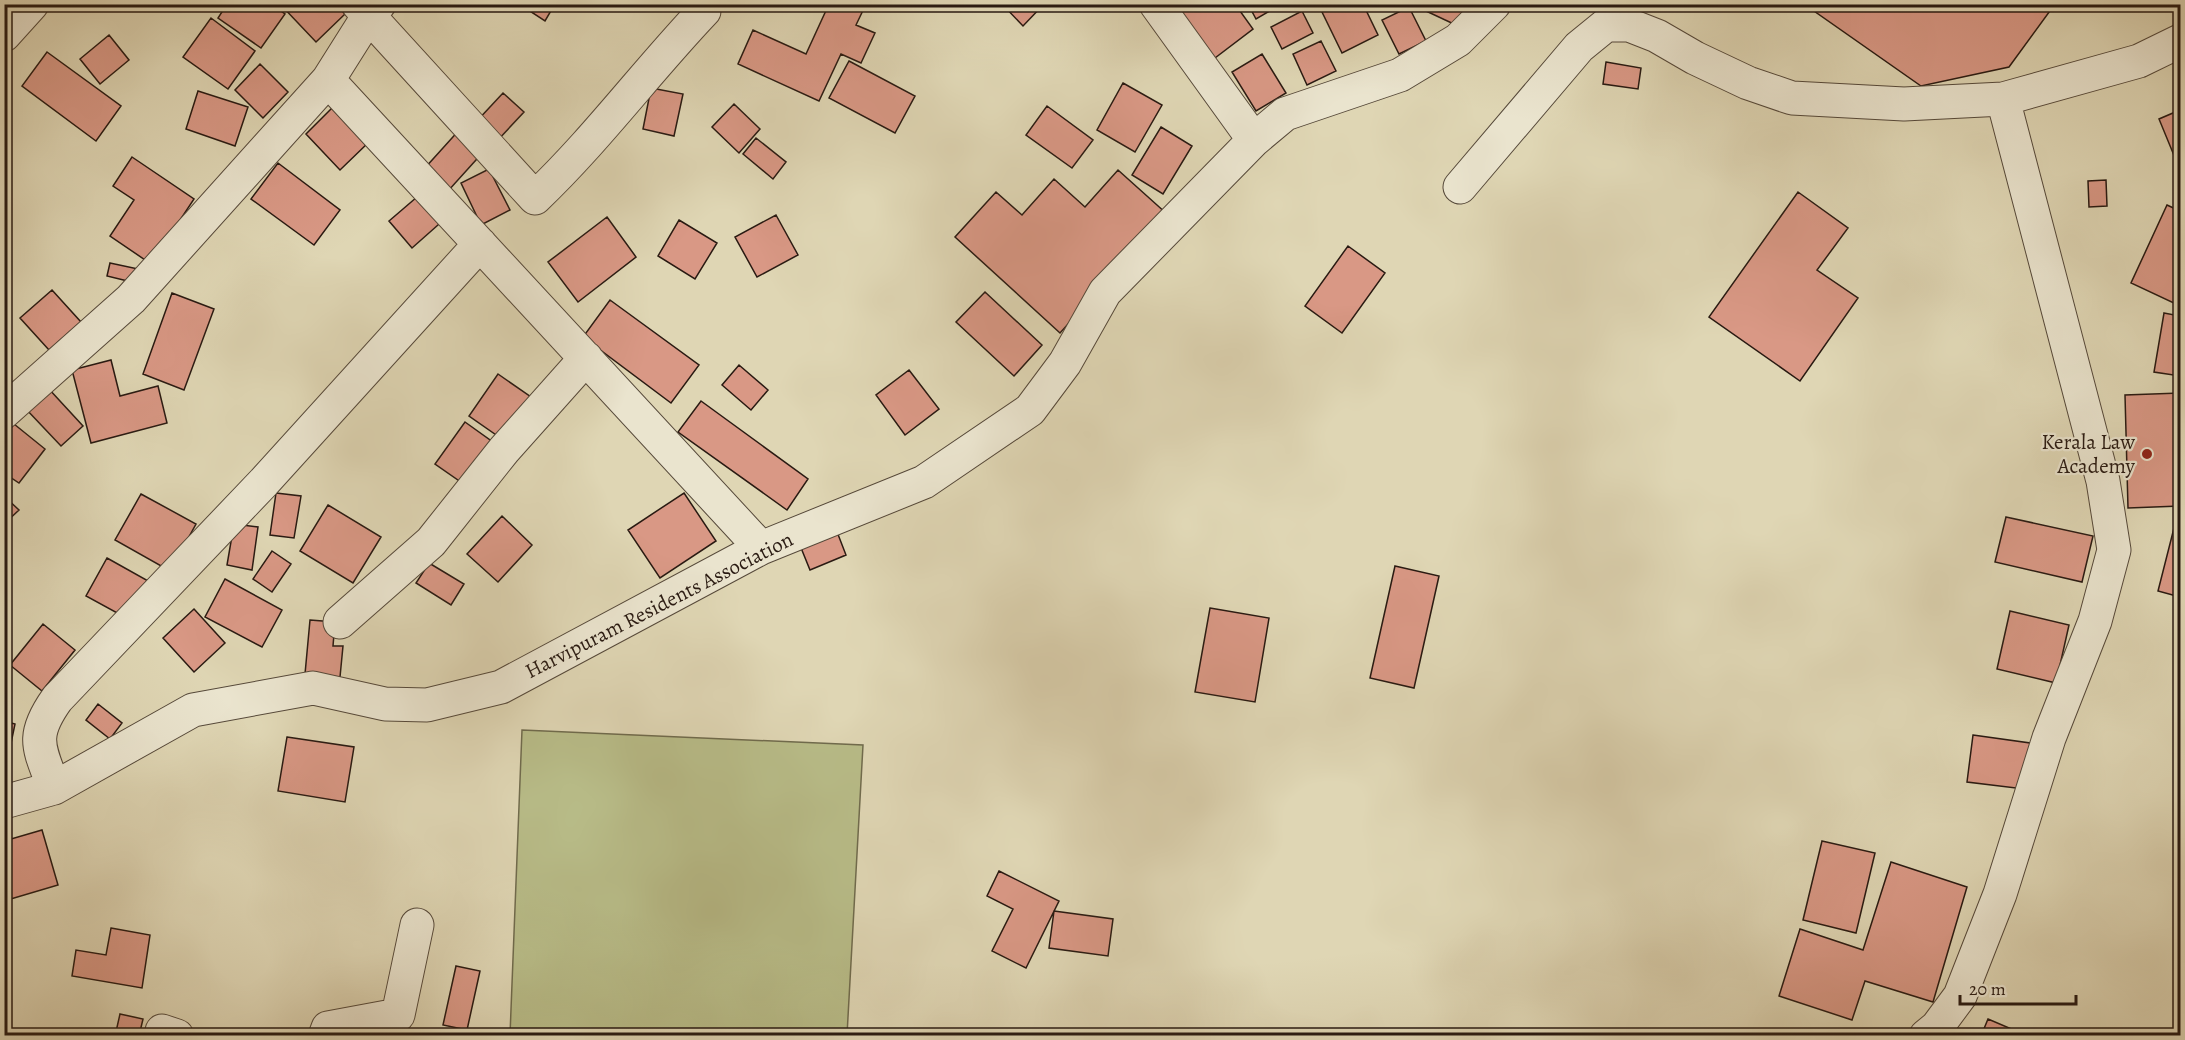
<svg xmlns="http://www.w3.org/2000/svg" width="2185" height="1040" font-family="Alegreya,serif">
  <rect width="100%" height="100%" fill="#dfd6b4"/>
  <filter id="stains"><feTurbulence type="fractalNoise" baseFrequency=".00333" numOctaves="4"/><feColorMatrix values="0 0 0 0 .2 0 0 0 0 .09 0 0 0 0 .02 0 0 0 .5 -.17"/></filter>
  <radialGradient id="worn" r=".72"><stop offset=".6" stop-color="#630" stop-opacity="0"/><stop offset="1" stop-color="#630" stop-opacity=".3"/></radialGradient>
  <path fill="#b8bc88" stroke="#706b4d" stroke-width="1.5" d="M 522,730 L 863,745 L 847,1035 L 510,1035 Z"/>
  <path fill="#d99885" stroke="#291a12" stroke-width="1.5" d="M 227,4 L 271,4 L 285,14 L 261,48 L 218,18 Z
    M 280,4 L 336,4 L 345,14 L 316,42 Z
    M 519,4 L 555,4 L 545,21 Z
    M 829,4 L 866,4 L 856,25 L 875,33 L 861,63 L 841,54 L 819,101 L 738,64 L 753,30 L 806,54 Z
    M 1002,4 L 1044,4 L 1023,26 Z
    M 1191,4 L 1235,4 L 1253,29 L 1211,61 L 1177,15 Z
    M 1248,4 L 1277,4 L 1278,6 L 1256,19 Z
    M 1336,4 L 1363,4 L 1378,35 L 1342,53 L 1322,12 Z
    M 1411,4 L 1468,4 L 1458,26 Z
    M 1804,4 L 2055,4 L 2009,67 L 1921,86 Z
    M 1409,7 L 1426,41 L 1399,54 L 1382,20 Z
    M 1302,11 L 1313,33 L 1282,49 L 1271,27 Z
    M 211,18 L 255,51 L 228,89 L 183,57 Z
    M 109,35 L 129,60 L 100,84 L 80,59 Z
    M 1321,41 L 1336,71 L 1307,85 L 1293,54 Z
    M 47,52 L 121,106 L 96,141 L 22,86 Z
    M 1262,54 L 1286,93 L 1256,111 L 1232,72 Z
    M 849,61 L 915,96 L 895,133 L 829,98 Z
    M 1606,62 L 1641,68 L 1638,89 L 1603,84 Z
    M 260,64 L 288,92 L 263,118 L 235,90 Z
    M 1123,83 L 1162,105 L 1135,152 L 1097,130 Z
    M 651,88 L 683,94 L 674,136 L 643,129 Z
    M 198,91 L 248,107 L 235,146 L 186,129 Z
    M 503,93 L 524,112 L 497,141 L 476,122 Z
    M 734,104 L 760,129 L 739,153 L 712,127 Z
    M 335,105 L 370,141 L 340,170 L 306,134 Z
    M 1047,106 L 1093,140 L 1072,168 L 1026,135 Z
    M 2180,110 L 2180,170 L 2159,119 Z
    M 1161,127 L 1192,146 L 1163,194 L 1132,175 Z
    M 461,128 L 485,150 L 448,191 L 424,169 Z
    M 756,138 L 786,162 L 773,179 L 743,154 Z
    M 132,157 L 194,199 L 151,264 L 110,236 L 134,200 L 113,186 Z
    M 278,163 L 340,210 L 314,245 L 251,199 Z
    M 489,169 L 510,210 L 481,225 L 461,183 Z
    M 1118,170 L 1167,214 L 1060,333 L 955,237 L 996,192 L 1022,215 L 1054,179 L 1085,207 Z
    M 2106,180 L 2107,206 L 2089,207 L 2088,181 Z
    M 424,191 L 447,217 L 412,248 L 389,221 Z
    M 1798,192 L 1848,228 L 1817,270 L 1858,298 L 1800,381 L 1709,317 Z
    M 2167,205 L 2180,211 L 2180,299 L 2178,305 L 2131,283 Z
    M 776,215 L 798,255 L 757,277 L 735,237 Z
    M 607,217 L 636,257 L 578,302 L 548,262 Z
    M 679,220 L 717,243 L 695,279 L 658,256 Z
    M 1348,246 L 1385,273 L 1342,333 L 1305,306 Z
    M 110,263 L 143,270 L 140,284 L 107,276 Z
    M 52,290 L 81,322 L 49,350 L 20,318 Z
    M 985,292 L 1042,345 L 1014,376 L 956,322 Z
    M 172,293 L 214,309 L 184,390 L 143,374 Z
    M 610,300 L 699,365 L 671,403 L 583,337 Z
    M 2164,313 L 2180,316 L 2180,376 L 2154,372 Z
    M 111,360 L 120,396 L 158,386 L 167,423 L 91,443 L 72,370 Z
    M 739,365 L 768,390 L 751,410 L 722,385 Z
    M 909,370 L 939,409 L 905,435 L 876,395 Z
    M 498,374 L 531,397 L 502,439 L 469,416 Z
    M 48,388 L 83,426 L 61,446 L 26,409 Z
    M 2180,393 L 2180,506 L 2128,508 L 2125,395 Z
    M 701,401 L 808,479 L 787,510 L 678,432 Z
    M 465,422 L 497,445 L 468,487 L 435,464 Z
    M 14,424 L 45,449 L 19,483 L 4,473 L 4,437 Z
    M 276,493 L 301,496 L 294,538 L 270,535 Z
    M 684,493 L 716,541 L 660,578 L 628,530 Z
    M 141,494 L 196,524 L 170,571 L 115,540 Z
    M 4,496 L 19,510 L 4,524 Z
    M 328,505 L 381,537 L 353,583 L 300,551 Z
    M 502,516 L 532,545 L 498,582 L 467,554 Z
    M 2006,517 L 2093,536 L 2082,582 L 1995,562 Z
    M 234,524 L 258,527 L 252,570 L 227,565 Z
    M 834,524 L 846,555 L 810,570 L 797,538 Z
    M 2175,524 L 2180,526 L 2180,597 L 2158,591 Z
    M 272,551 L 291,564 L 272,592 L 253,579 Z
    M 107,558 L 150,582 L 130,620 L 86,596 Z
    M 429,563 L 464,584 L 451,605 L 416,583 Z
    M 1395,566 L 1439,576 L 1414,688 L 1370,678 Z
    M 225,579 L 282,610 L 262,647 L 205,617 Z
    M 1210,608 L 1269,618 L 1255,702 L 1195,692 Z
    M 194,609 L 225,643 L 194,672 L 163,638 Z
    M 2010,611 L 2069,625 L 2056,683 L 1997,669 Z
    M 310,620 L 335,622 L 333,646 L 343,646 L 340,677 L 305,674 Z
    M 43,624 L 75,650 L 42,691 L 10,665 Z
    M 98,704 L 122,723 L 110,739 L 86,720 Z
    M 4,721 L 15,724 L 5,772 L 4,772 Z
    M 1973,735 L 2030,743 L 2024,789 L 1967,782 Z
    M 287,737 L 354,747 L 345,802 L 278,791 Z
    M 42,830 L 58,885 L 4,901 L 4,841 Z
    M 1822,841 L 1875,853 L 1856,933 L 1803,920 Z
    M 1891,862 L 1967,887 L 1933,1002 L 1865,981 L 1852,1020 L 1779,996 L 1800,929 L 1863,950 Z
    M 999,871 L 1059,901 L 1026,968 L 992,951 L 1013,909 L 987,896 Z
    M 1054,911 L 1113,919 L 1108,956 L 1049,948 Z
    M 111,928 L 150,935 L 142,988 L 72,976 L 76,950 L 106,955 Z
    M 456,966 L 480,971 L 467,1030 L 443,1025 Z
    M 120,1014 L 143,1019 L 139,1036 L 115,1036 Z
    M 1988,1019 L 2021,1033 L 2019,1036 L 1981,1036 Z
    M 380,1025 L 431,1036 L 378,1036 Z"/>
  <g fill="none" stroke-linecap="round" stroke-linejoin="round">
    <g stroke="#56493a" stroke-width="35">
      <path id="minor" d="M 358,4 L 535,198 C 596,140 646,72 704,11 L 698,4
        M 1156,4 L 1254,140
        M 4,35 L 32,4
        M 328,80 L 761,548
        M 1460,187 L 1579,47 L 1606,25 L 1629,25 L 1657,36 L 1695,58 L 1748,83 L 1792,98 L 1904,104 L 2003,99 L 2139,61 L 2180,41
        M 4,412 L 131,299 L 328,80 L 369,15 L 379,4
        M 340,622 L 431,542 L 504,450 L 586,358
        M 54,788 C 39,747 30,737 57,699 L 264,482 L 480,244
        M 4,802 L 54,788 L 193,710 L 313,688 L 385,704 L 427,705 L 501,687 L 761,548 L 924,482 L 1030,410 L 1065,363 L 1105,292 L 1254,140 L 1285,114 L 1400,75 L 1458,40 L 1494,4
        M 162,1036 L 162,1031 L 177,1036
        M 325,1036 L 328,1028 L 398,1015 L 417,925
        M 1926,1036 L 1937,1027 L 1960,996 L 2000,894 L 2049,738 L 2095,621 L 2114,550 L 2103,481 L 2003,99"/>
    </g>
    <use href="#minor" stroke="#eae4ce" stroke-width="33"/>
  </g>
  <circle fill="#8f2418" stroke="#eae4ce" stroke-width="2" cx="2147" cy="454" r="6"/>
  <g text-anchor="middle" stroke-width="4.5" stroke-linejoin="round" paint-order="stroke">
    <g font-size="21" fill="#291a12" stroke="#eae4ce" text-anchor="end">
      <text x="2135" y="449">Kerala Law<tspan x="2135" dy="24">Academy</tspan></text>
    </g>
    <g font-size="21" fill="#291a12" stroke="#eae4ce">
      <text transform="translate(659 605) rotate(-27)" y="7">Harvipuram Residents Association</text>
    </g>
  </g>
  <rect width="2185" height="1040" fill="none" stroke="#dfd6b4" stroke-width="24"/>
  <rect x="6" y="6" width="2173" height="1028" fill="none" stroke="#291a12" stroke-width="3"/>
  <rect x="12" y="12" width="2161" height="1016" fill="none" stroke="#291a12" stroke-width="1.5"/>
  <path d="M1960 995v9h116v-9" fill="none" stroke="#291a12" stroke-width="3"/>
  <text x="1969" y="995" font-size="18" fill="#291a12" stroke="#eae4ce" stroke-width="4.5" paint-order="stroke">20 m</text>
  <rect width="100%" height="100%" filter="url(#stains)"/>
  <rect width="100%" height="100%" fill="url(#worn)"/>
</svg>
